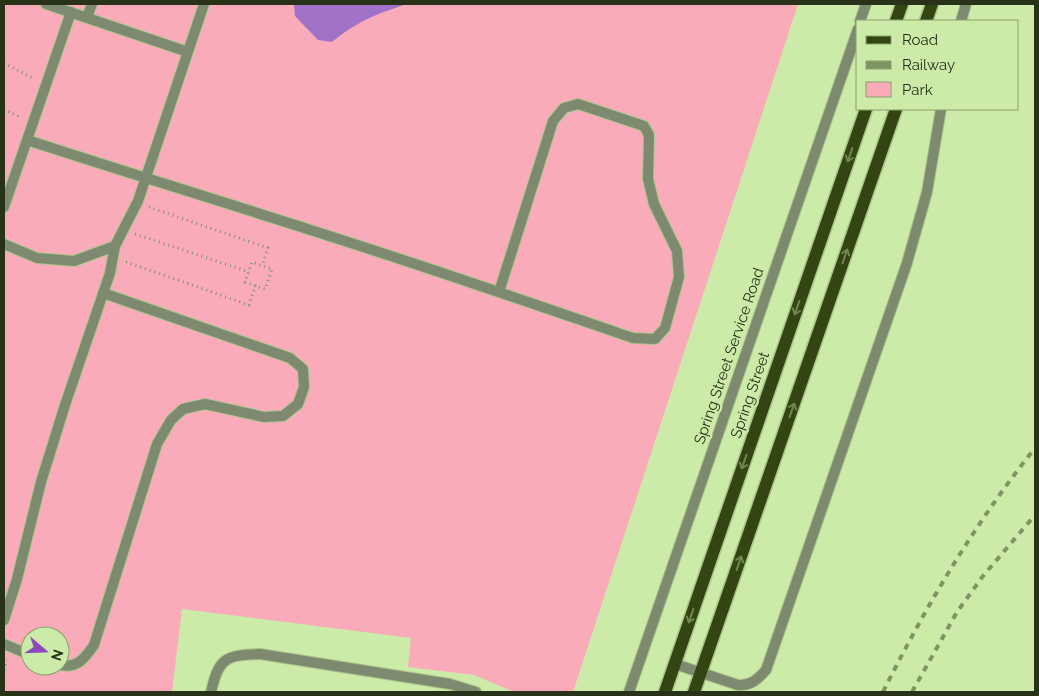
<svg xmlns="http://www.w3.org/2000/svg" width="1039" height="696" font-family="Raleway,sans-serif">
  <rect width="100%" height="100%" fill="#cceaa8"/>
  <path fill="#faabb9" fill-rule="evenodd" d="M 4,4 L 798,4 L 573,692 L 514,692 L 474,675 L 408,667 L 411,638 L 182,609 L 172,692 L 4,692 ZM 30,636 L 60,636 L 60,666 L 30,666 Z"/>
  <path fill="#a072c8" d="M 294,4 L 407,4 C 376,14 358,21 332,42 L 318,40 L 295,16 Z"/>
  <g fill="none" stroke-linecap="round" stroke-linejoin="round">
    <g stroke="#abc58b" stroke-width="12">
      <path id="lane" d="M 46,4 L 188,52
        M 87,17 L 92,4
        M 860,21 L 866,4
        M 27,140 C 153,181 280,219 406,261 C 482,286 557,312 633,338 L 655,339 L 665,328 L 679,277 L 677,251 L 654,204 L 648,179 L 649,135 L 644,126 L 578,104 L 564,108 L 553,121 L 499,292
        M 4,207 L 71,12
        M 4,244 L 37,258 L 74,261 L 115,246 L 138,201 L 204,4
        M 4,620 L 17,579 L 41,482 L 65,405 L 110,273 L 115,246
        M 4,644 L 30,655
        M 60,665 C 77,669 85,658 94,645 L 157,444 L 171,420 L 183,409 L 205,404 L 264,417 L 283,416 L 298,404 L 304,387 L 303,369 L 290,358 L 103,293
        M 211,692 C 219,658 225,655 260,654 L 450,684 L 476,692
        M 629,692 L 858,29"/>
    </g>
    <g stroke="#abc58b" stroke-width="12">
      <path id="street" d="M 961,21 L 966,4
        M 675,664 L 738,685 C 751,686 758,679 766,670 L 907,263 L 927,192 L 941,109"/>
    </g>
    <g stroke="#abc58b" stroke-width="15">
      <path id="primary" d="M 896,21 L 902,4
        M 926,21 L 932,4
        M 665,692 L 866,109
        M 694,692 L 896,109"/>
    </g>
    <path stroke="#809566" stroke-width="3" stroke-dasharray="1 4" stroke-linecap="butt" d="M 4,63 L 34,79
      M 4,109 L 21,118
      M 149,207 L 268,248 L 262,266
      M 135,234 L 249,272
      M 126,262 L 249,305 L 255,286 L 245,282 L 252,262 L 272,269 L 265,289 L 255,286
      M 4,670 L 7,660"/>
    <use href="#lane" stroke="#7e8a70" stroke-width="10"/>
    <use href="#street" stroke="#7e8a70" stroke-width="10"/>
    <use href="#primary" stroke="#324513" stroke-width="12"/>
    <path stroke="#7f9465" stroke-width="4" stroke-dasharray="6 6" stroke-linecap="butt" d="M 883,692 C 926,606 975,523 1035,448
      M 912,692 L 957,612 L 983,576 L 1035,515"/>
  </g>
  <defs><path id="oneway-shaft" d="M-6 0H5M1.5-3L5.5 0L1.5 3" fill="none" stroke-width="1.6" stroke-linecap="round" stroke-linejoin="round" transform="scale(1.25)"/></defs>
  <g stroke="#70874f">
    <use href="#oneway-shaft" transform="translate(850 155) rotate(109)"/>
    <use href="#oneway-shaft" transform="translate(845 256) rotate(-71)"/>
    <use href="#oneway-shaft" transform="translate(797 308) rotate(109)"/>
    <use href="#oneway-shaft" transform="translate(792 410) rotate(-71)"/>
    <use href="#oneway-shaft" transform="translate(744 462) rotate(109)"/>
    <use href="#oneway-shaft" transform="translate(739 563) rotate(-71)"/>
    <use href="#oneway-shaft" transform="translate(691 616) rotate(109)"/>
  </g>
  <g text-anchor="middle" stroke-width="4.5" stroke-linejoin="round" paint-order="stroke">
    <g font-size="15" fill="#273218" stroke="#cceaa8">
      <text transform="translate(729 356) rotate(-71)" y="5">Spring Street Service Road</text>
      <text transform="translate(750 395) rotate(-71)" y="5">Spring Street</text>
    </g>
  </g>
  <rect width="1039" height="696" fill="none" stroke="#273218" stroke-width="10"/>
  <rect x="856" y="20" width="162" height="90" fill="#cceaa8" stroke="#8aa06e"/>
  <rect x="866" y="36" width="25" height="8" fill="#324513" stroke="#8aa06e"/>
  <text x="902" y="45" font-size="15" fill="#273218">Road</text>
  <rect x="866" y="61" width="25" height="8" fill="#7f9465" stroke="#8aa06e"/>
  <text x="902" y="70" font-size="15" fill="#273218">Railway</text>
  <rect x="866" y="82" width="25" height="15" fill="#faabb9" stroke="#8aa06e"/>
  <text x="902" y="95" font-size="15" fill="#273218">Park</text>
  <g transform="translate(45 651) rotate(109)"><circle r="24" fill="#cceaa8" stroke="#8aa06e"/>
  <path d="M0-4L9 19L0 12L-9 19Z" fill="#8c49be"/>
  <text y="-8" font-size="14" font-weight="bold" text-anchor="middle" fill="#273218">N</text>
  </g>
</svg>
